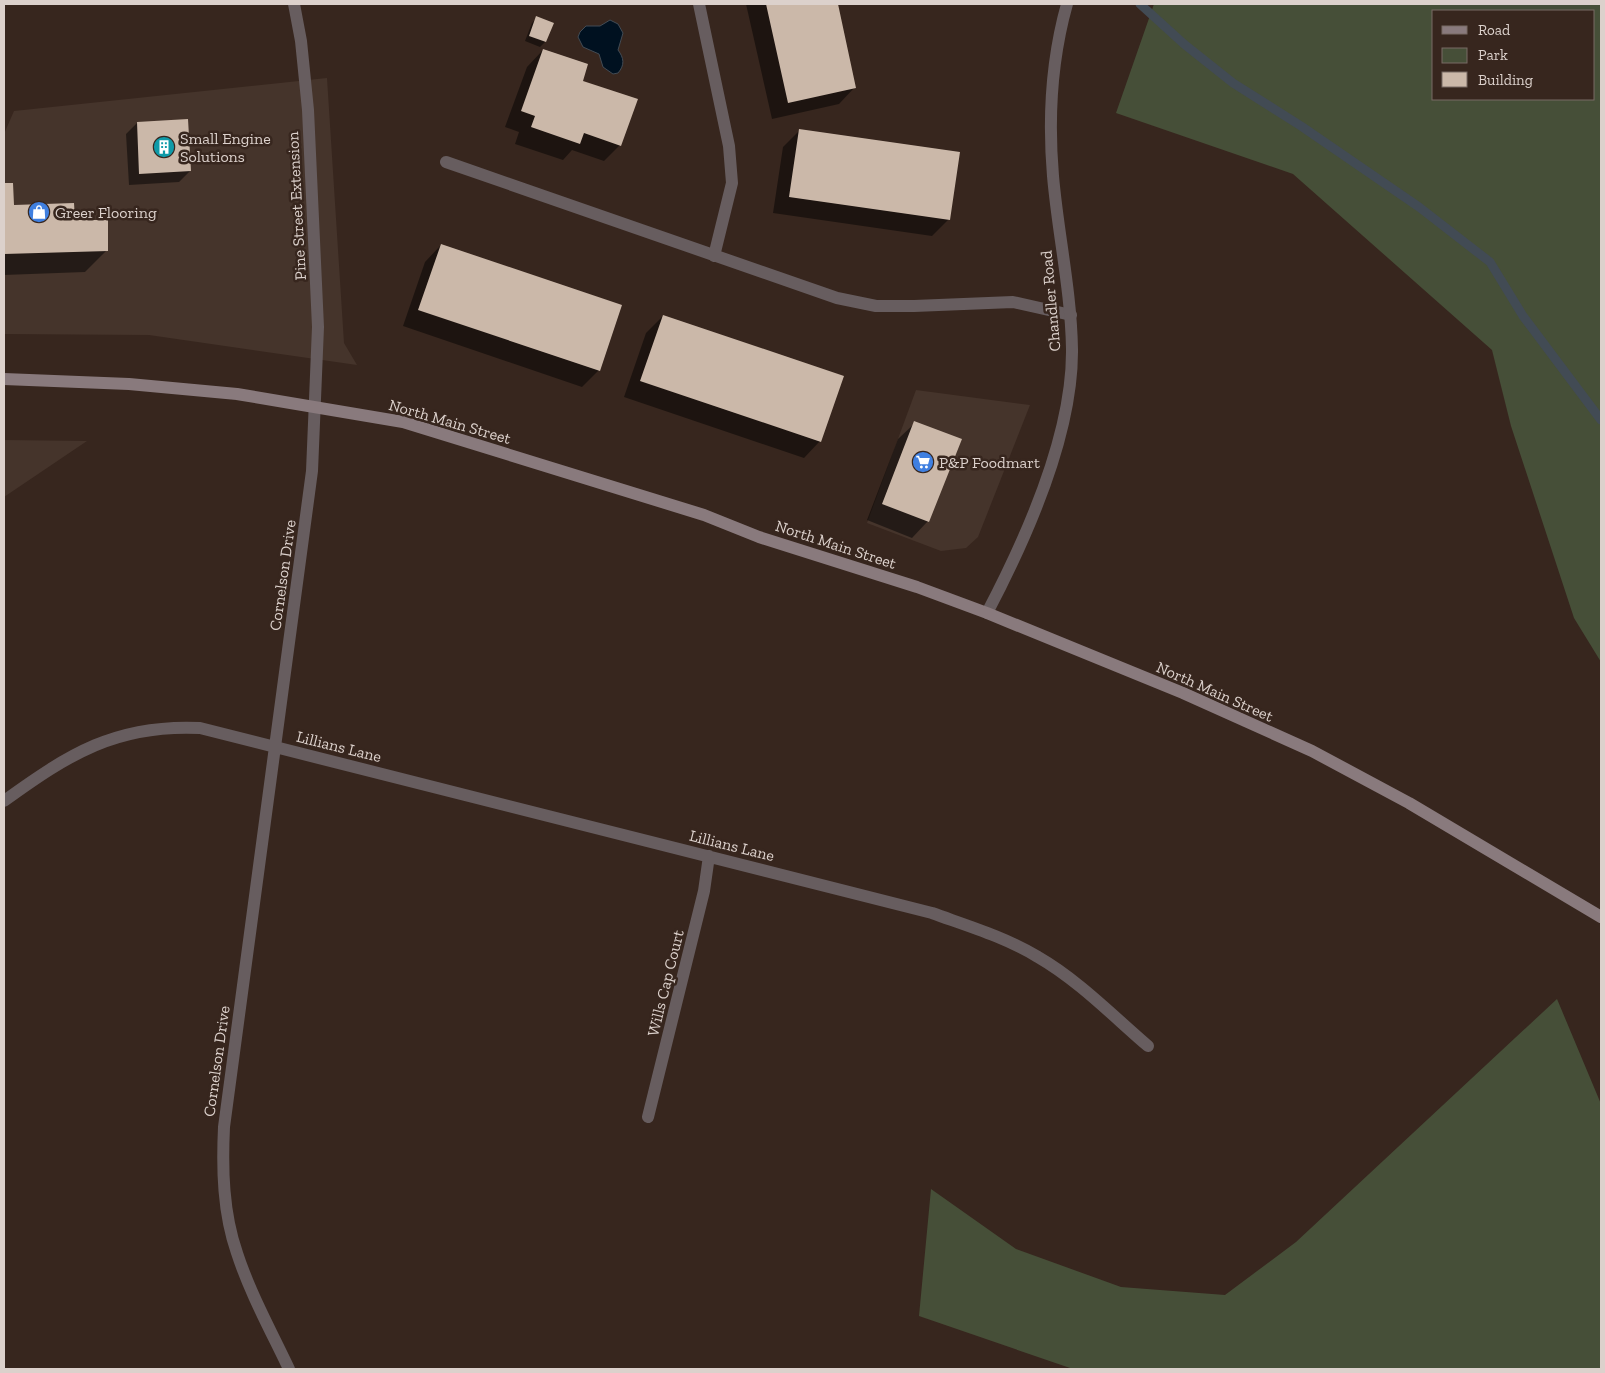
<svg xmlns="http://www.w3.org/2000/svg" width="1605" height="1373" font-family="'Zilla Slab',serif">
  <rect width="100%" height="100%" fill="#37261e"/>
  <path fill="#45342b" d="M 327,78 L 344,343 L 357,365 L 149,335 L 4,334 L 4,134 L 14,111 Z
    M 916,390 L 1030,405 L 978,537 L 966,548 L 941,551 L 867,523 Z
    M 4,440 L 87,441 L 4,497 Z"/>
  <path fill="#464f38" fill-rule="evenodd" d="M 1154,4 L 1601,4 L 1601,662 L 1574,618 L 1511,426 L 1492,350 L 1293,174 L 1116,113 ZM 1434,11 L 1594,11 L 1594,99 L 1434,99 Z
    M 1557,999 L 1601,1104 L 1601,1369 L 1073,1369 L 919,1316 L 931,1189 L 1016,1249 L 1121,1287 L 1225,1295 L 1296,1242 Z"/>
  <path fill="#001120" stroke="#424b54" d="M 610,20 L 618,24 L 623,33 L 618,50 C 624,58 625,65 618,73 L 613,74 L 603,67 L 599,54 L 583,47 L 578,37 L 580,32 L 586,26 L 600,26 Z"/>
  <path fill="#0007" d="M 746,4 L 836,4 L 855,87 L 839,104 L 772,119 Z
    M 537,18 L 545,42 L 540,47 L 525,41 L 532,23 Z
    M 543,50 L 581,81 L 620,145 L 604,161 L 572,150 L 563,160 L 515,144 L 519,132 L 505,127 L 527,67 Z
    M 137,123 L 190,171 L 179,182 L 129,185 L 126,134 Z
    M 800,130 L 949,219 L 932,236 L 773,213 L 783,147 Z
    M 4,184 L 12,184 L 12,206 L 74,222 L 107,250 L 85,272 L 4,275 Z
    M 441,245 L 599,370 L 582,387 L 403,326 L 425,262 Z
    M 663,316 L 820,441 L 804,458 L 624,397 L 646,333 Z
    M 915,423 L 928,521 L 912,538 L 867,520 L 898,439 Z"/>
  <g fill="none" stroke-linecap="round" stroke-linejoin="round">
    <path stroke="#424b54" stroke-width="9" d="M 1140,4 L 1184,44 L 1233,83 L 1301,126 L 1419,207 L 1490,262 L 1523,316 L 1601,420"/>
  </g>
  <path fill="#cbb8a9" d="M 766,4 L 838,4 L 856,88 L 788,103 Z
    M 536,16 L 554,23 L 546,42 L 529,36 Z
    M 543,49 L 588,64 L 583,81 L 638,99 L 621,146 L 584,133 L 580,144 L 531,127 L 535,116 L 521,111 Z
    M 188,119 L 191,171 L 139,174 L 137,122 Z
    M 799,129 L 960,152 L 950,220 L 789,197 Z
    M 4,183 L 13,183 L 14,205 L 74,203 L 75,220 L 108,220 L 108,251 L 4,254 Z
    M 441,244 L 622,305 L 600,371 L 418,310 Z
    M 663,315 L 844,376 L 821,442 L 640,381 Z
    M 914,421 L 962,439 L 929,522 L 882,504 Z"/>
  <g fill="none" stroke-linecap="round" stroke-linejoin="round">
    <path stroke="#675d5f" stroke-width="12" d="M 699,4 L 729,146 L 732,183 L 714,256
      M 446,162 L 837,298 L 876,306 L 914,306 L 1013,302 L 1071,315"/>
    <path stroke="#675d5f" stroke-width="12" d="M 4,801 C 69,754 116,724 200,728 L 932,913 C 968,926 1005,937 1038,957 C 1078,980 1113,1016 1148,1046
      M 648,1117 L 704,891 L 709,856
      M 289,1369 C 271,1331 250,1293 237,1253 C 223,1213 222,1169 224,1127 L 312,471 L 318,327 L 308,110 L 301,41 L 294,4"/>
    <path stroke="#675d5f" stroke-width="12" d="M 987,613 C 1027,537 1073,435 1072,349 C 1071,290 1058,234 1053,176 C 1048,117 1051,61 1067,4"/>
    <path stroke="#897a7d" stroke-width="12" d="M 4,379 L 129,384 L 237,394 L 403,422 L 704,515 L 759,537 L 917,587 L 987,613 L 1183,693 L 1312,751 L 1409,803 L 1601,917"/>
  </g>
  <defs>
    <g id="building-disc" transform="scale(1.125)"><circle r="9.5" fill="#0f9aa8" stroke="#37261e"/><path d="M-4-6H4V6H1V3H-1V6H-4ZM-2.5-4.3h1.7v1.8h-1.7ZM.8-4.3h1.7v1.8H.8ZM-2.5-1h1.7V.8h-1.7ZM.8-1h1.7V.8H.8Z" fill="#fff"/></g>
    <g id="shop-disc" transform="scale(1.125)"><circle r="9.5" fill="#3f7fe0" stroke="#37261e"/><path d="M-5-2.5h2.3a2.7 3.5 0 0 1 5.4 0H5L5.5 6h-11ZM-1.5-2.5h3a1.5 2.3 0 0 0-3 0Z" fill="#fff"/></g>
    <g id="supermarket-disc" transform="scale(1.125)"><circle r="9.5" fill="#3f7fe0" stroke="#37261e"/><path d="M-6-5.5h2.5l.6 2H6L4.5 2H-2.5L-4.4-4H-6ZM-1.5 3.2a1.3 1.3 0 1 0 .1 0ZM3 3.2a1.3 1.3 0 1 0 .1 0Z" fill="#fff"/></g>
  </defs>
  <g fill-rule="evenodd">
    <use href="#building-disc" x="164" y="147"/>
    <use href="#shop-disc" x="39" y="212"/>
    <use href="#supermarket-disc" x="923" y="462"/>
  </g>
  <g text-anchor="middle" stroke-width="5" stroke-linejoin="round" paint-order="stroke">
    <g font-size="16" fill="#dcd1cc" stroke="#37261e" text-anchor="start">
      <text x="180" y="144">Small Engine<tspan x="180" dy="18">Solutions</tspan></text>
      <text x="55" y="218">Greer Flooring</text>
      <text x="939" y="468">P&amp;P Foodmart</text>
    </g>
    <g font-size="16" fill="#dcd1cc" stroke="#37261e">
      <text transform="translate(296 206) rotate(-93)" y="6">Pine Street Extension</text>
      <text transform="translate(1050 301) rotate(-95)" y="6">Chandler Road</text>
      <text transform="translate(450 421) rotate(16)" y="6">North Main Street</text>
      <text transform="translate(836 544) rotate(18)" y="6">North Main Street</text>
      <text transform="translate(282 575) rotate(-82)" y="6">Cornelson Drive</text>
      <text transform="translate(1215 691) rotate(24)" y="6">North Main Street</text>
      <text transform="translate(339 746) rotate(14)" y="6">Lillians Lane</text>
      <text transform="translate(732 845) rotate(14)" y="6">Lillians Lane</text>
      <text transform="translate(665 983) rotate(-76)" y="6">Wills Cap Court</text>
      <text transform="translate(216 1061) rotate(-82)" y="6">Cornelson Drive</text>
    </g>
  </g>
  <rect width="1605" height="1373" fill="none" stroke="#dcd1cc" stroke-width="10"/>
  <rect x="1432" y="10" width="162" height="90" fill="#37261e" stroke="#796a64"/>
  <rect x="1442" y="26" width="25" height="8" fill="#897a7d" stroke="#796a64"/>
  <text x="1478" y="35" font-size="15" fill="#dcd1cc">Road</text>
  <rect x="1442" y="48" width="25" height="15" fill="#464f38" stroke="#796a64"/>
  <text x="1478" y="60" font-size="15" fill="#dcd1cc">Park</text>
  <rect x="1442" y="72" width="25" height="15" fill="#cbb8a9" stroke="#796a64"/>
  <text x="1478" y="85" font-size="15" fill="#dcd1cc">Building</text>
</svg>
